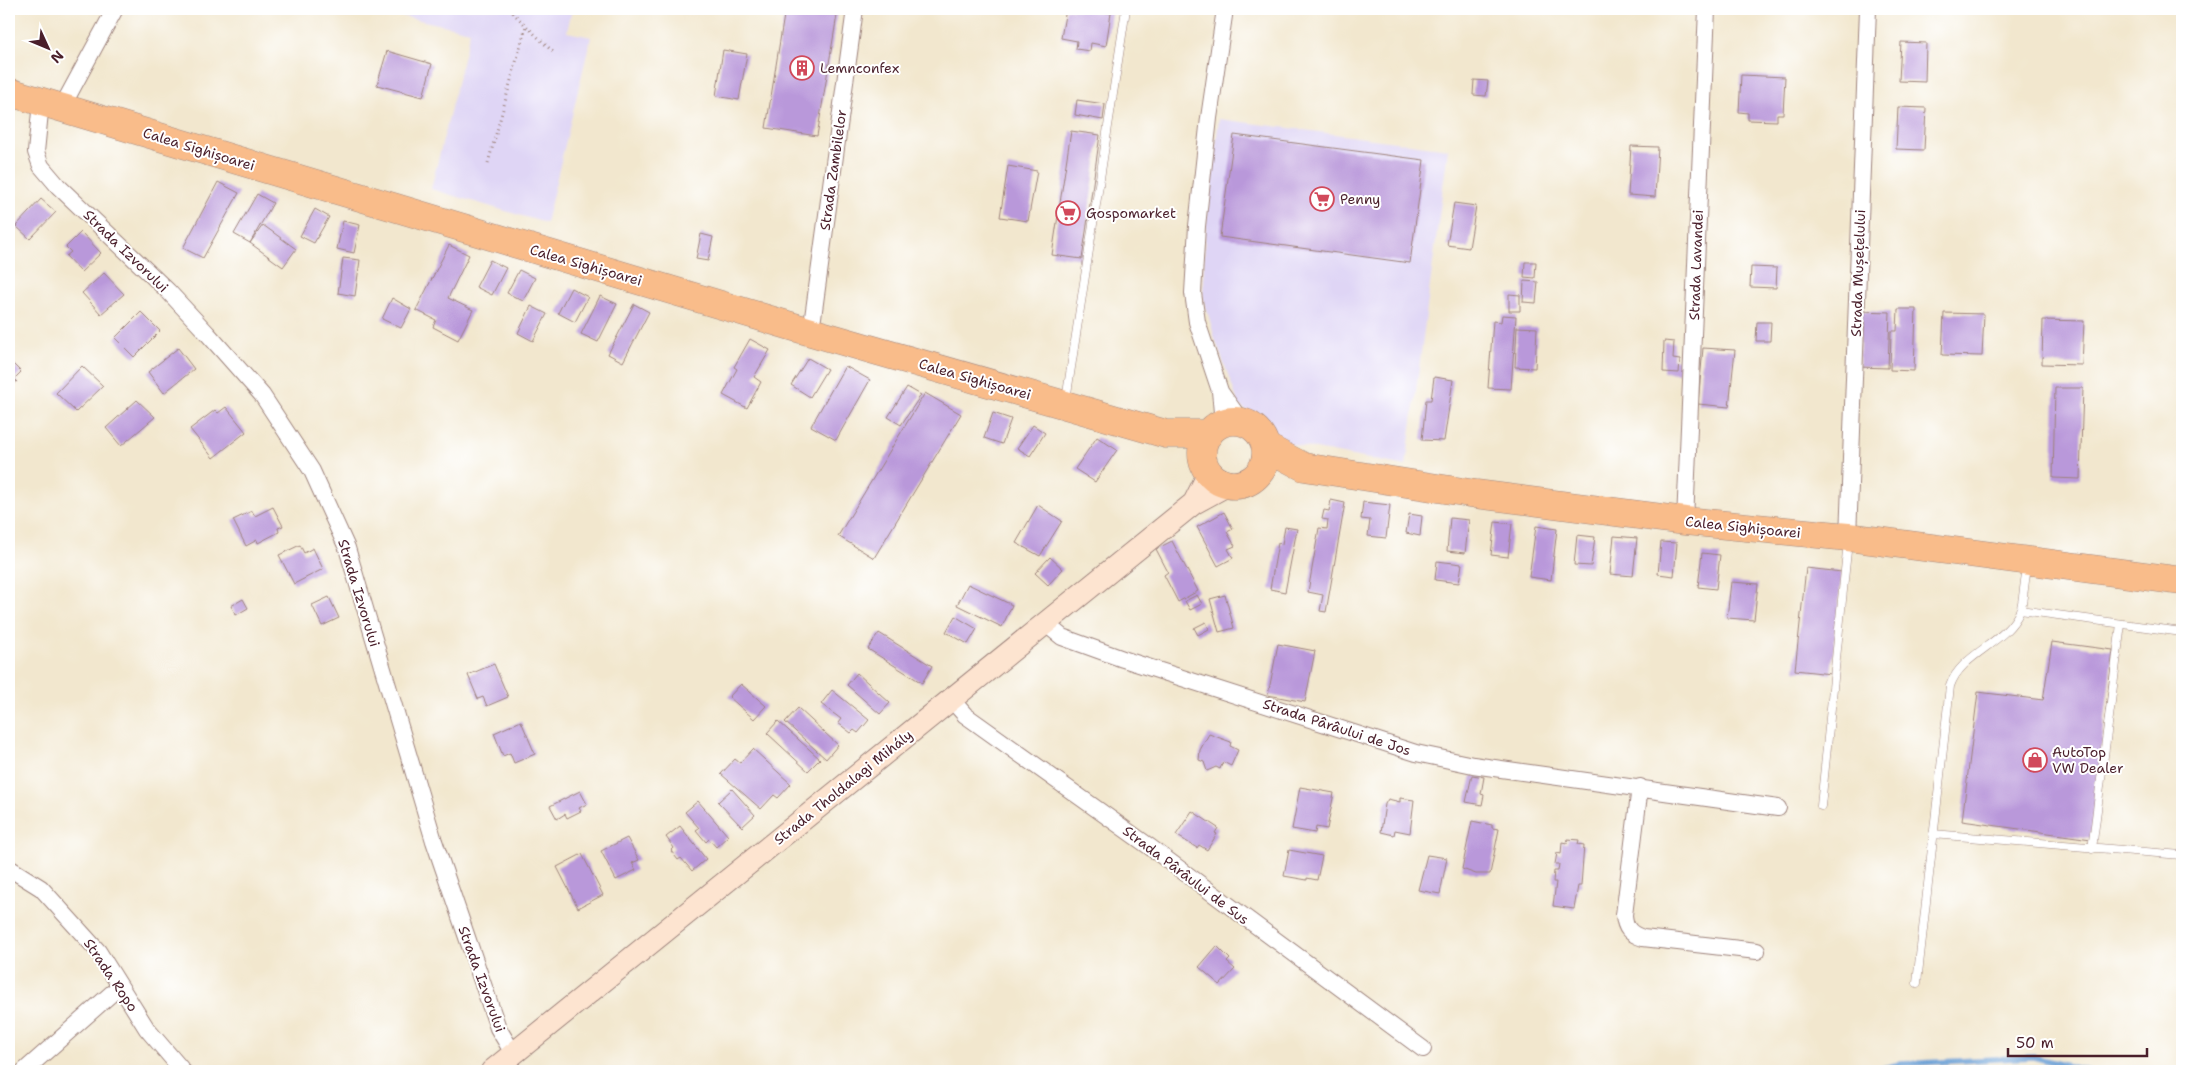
<svg xmlns="http://www.w3.org/2000/svg" width="2191" height="1080" font-family="'Shantell Sans',sans-serif">
  <rect width="100%" height="100%" fill="#fff"/>
  <filter id="ink" filterUnits="userSpaceOnUse"><feTurbulence type="fractalNoise" baseFrequency=".02" numOctaves="2"/><feDisplacementMap in="SourceGraphic" scale="10" xChannelSelector="R" yChannelSelector="G"/><feConvolveMatrix kernelMatrix="1 2 1 2 8 2 1 2 1" color-interpolation-filters="sRGB"/></filter>
  <filter id="wash" filterUnits="userSpaceOnUse"><feTurbulence type="fractalNoise" baseFrequency=".0096" numOctaves="4" result="noise"/><feDisplacementMap in="SourceGraphic" scale="20" xChannelSelector="R" yChannelSelector="G"/><feGaussianBlur stdDeviation="1.12" result="paint"/><feColorMatrix in="noise" values="0 0 0 0 0 0 0 0 0 0 0 0 0 0 0 0 0 1.4 0 .05"/><feComposite in="paint" operator="in"/></filter>
  <g filter="url(#wash)">
    <rect width="100%" height="100%" fill="#f2e7ce"/>
    <path fill="#dfd5f5" d="M 369,9 L 572,9 L 567,32 L 591,37 L 546,223 L 431,189 L 470,31 Z
      M 1219,119 L 1448,149 L 1406,466 L 1279,442 L 1263,423 L 1239,405 L 1215,339 L 1203,296 L 1205,234 Z"/>
    <g fill="none" stroke-linecap="round" stroke-linejoin="round">
      <path stroke="#679ed4" stroke-width="5.5" d="M 1870,1071 L 1900,1064 L 2033,1057 L 2088,1071"/>
    </g>
    <g id="blocks">
      <path fill="#b998da" d="M 785,9 L 838,9 L 817,136 L 766,128 Z
        M 1066,9 L 1111,13 L 1106,46 L 1091,43 L 1090,51 L 1076,49 L 1077,41 L 1061,38 Z
        M 1901,42 L 1926,43 L 1925,82 L 1899,81 Z
        M 723,50 L 747,54 L 739,100 L 716,96 Z
        M 387,51 L 432,64 L 423,97 L 377,85 Z
        M 1741,75 L 1785,77 L 1783,114 L 1777,114 L 1777,121 L 1748,120 L 1748,113 L 1739,112 Z
        M 1474,80 L 1488,81 L 1486,96 L 1473,95 Z
        M 1077,100 L 1105,104 L 1103,120 L 1075,115 Z
        M 1898,107 L 1926,108 L 1924,150 L 1896,149 Z
        M 1071,131 L 1100,135 L 1082,259 L 1052,255 Z
        M 1234,135 L 1424,160 L 1410,263 L 1220,237 Z
        M 1631,146 L 1658,147 L 1655,197 L 1628,195 Z
        M 1008,166 L 1037,171 L 1028,221 L 1000,217 Z
        M 218,182 L 239,193 L 203,258 L 183,248 Z
        M 257,194 L 273,203 L 250,243 L 234,234 Z
        M 41,199 L 56,212 L 30,239 L 16,226 Z
        M 1454,203 L 1476,206 L 1469,248 L 1447,245 Z
        M 315,209 L 329,217 L 314,243 L 300,236 Z
        M 343,221 L 360,225 L 354,253 L 337,249 Z
        M 263,225 L 296,249 L 283,267 L 250,243 Z
        M 81,232 L 101,253 L 81,272 L 66,256 L 71,252 L 66,247 Z
        M 701,234 L 713,237 L 708,261 L 696,259 Z
        M 449,245 L 469,255 L 448,298 L 473,310 L 458,340 L 433,327 L 436,320 L 416,310 Z
        M 343,258 L 360,260 L 355,296 L 338,293 Z
        M 490,260 L 506,268 L 492,295 L 476,287 Z
        M 1525,262 L 1536,262 L 1535,278 L 1524,277 Z
        M 1751,267 L 1777,268 L 1776,288 L 1750,287 Z
        M 519,270 L 535,278 L 523,301 L 507,293 Z
        M 104,273 L 124,294 L 101,314 L 82,293 Z
        M 1524,281 L 1538,282 L 1536,303 L 1523,302 Z
        M 571,288 L 588,297 L 575,322 L 558,313 Z
        M 1509,294 L 1520,295 L 1520,311 L 1509,311 Z
        M 600,296 L 617,304 L 598,342 L 581,334 Z
        M 392,298 L 411,309 L 401,328 L 382,319 Z
        M 634,304 L 649,312 L 623,362 L 608,354 Z
        M 531,306 L 547,314 L 533,341 L 518,333 Z
        M 1898,309 L 1916,309 L 1914,371 L 1890,370 L 1891,331 L 1897,331 Z
        M 1861,311 L 1890,312 L 1888,368 L 1859,367 Z
        M 141,312 L 160,331 L 134,357 L 115,338 Z
        M 1944,313 L 1984,314 L 1982,356 L 1942,355 Z
        M 1502,315 L 1516,316 L 1511,389 L 1488,388 L 1493,321 L 1501,322 Z
        M 2043,320 L 2084,321 L 2082,365 L 2042,364 Z
        M 1757,322 L 1771,322 L 1770,341 L 1756,341 Z
        M 1517,327 L 1537,328 L 1535,368 L 1515,367 Z
        M 750,339 L 770,350 L 754,377 L 761,382 L 747,408 L 723,395 L 737,369 L 734,367 Z
        M 1664,341 L 1674,342 L 1673,359 L 1680,360 L 1679,373 L 1663,372 Z
        M 178,348 L 194,369 L 164,393 L 148,372 Z
        M 1703,348 L 1735,350 L 1729,407 L 1698,404 Z
        M 808,358 L 827,369 L 810,397 L 791,385 Z
        M 9,360 L 21,372 L 14,379 L 17,381 L 9,390 Z
        M 82,366 L 103,386 L 76,412 L 56,393 Z
        M 845,366 L 870,380 L 836,440 L 811,426 Z
        M 1434,377 L 1453,380 L 1444,441 L 1422,440 L 1426,400 L 1431,400 Z
        M 907,387 L 921,395 L 901,425 L 888,417 Z
        M 2055,388 L 2083,388 L 2080,479 L 2053,478 Z
        M 925,393 L 961,414 L 874,558 L 838,536 Z
        M 137,400 L 155,417 L 121,446 L 106,428 Z
        M 226,407 L 246,432 L 213,458 L 190,429 L 215,410 L 218,413 Z
        M 993,413 L 1011,419 L 1002,444 L 984,438 Z
        M 1033,425 L 1045,433 L 1030,456 L 1017,448 Z
        M 1097,437 L 1117,450 L 1095,482 L 1075,469 Z
        M 1331,500 L 1345,503 L 1326,612 L 1320,611 L 1323,595 L 1308,592 L 1319,528 L 1327,529 L 1328,520 L 1322,519 L 1324,510 L 1329,511 Z
        M 1363,502 L 1390,505 L 1386,538 L 1368,536 L 1370,520 L 1361,519 Z
        M 1038,505 L 1062,521 L 1040,556 L 1016,543 Z
        M 273,507 L 283,526 L 278,528 L 279,532 L 258,543 L 257,540 L 246,546 L 233,520 L 252,511 L 255,516 Z
        M 1224,512 L 1233,529 L 1227,532 L 1235,546 L 1228,549 L 1233,558 L 1218,566 L 1197,527 Z
        M 1409,514 L 1422,516 L 1420,536 L 1406,533 Z
        M 1450,518 L 1469,520 L 1465,553 L 1447,551 Z
        M 1495,522 L 1512,524 L 1508,557 L 1491,555 Z
        M 1536,526 L 1557,529 L 1551,580 L 1529,577 Z
        M 1285,527 L 1297,529 L 1285,592 L 1270,589 L 1278,543 L 1282,544 Z
        M 1577,535 L 1595,537 L 1591,566 L 1574,565 Z
        M 1614,536 L 1637,538 L 1633,576 L 1610,574 Z
        M 1172,541 L 1198,591 L 1178,602 L 1164,575 L 1168,572 L 1156,549 Z
        M 1661,542 L 1677,543 L 1674,576 L 1658,574 Z
        M 300,545 L 304,553 L 313,548 L 323,569 L 294,584 L 279,555 Z
        M 1702,553 L 1720,555 L 1716,589 L 1698,587 Z
        M 1050,557 L 1063,569 L 1048,585 L 1035,573 Z
        M 1437,561 L 1462,564 L 1459,583 L 1435,580 Z
        M 1806,568 L 1842,572 L 1831,674 L 1795,670 Z
        M 1731,582 L 1758,584 L 1754,620 L 1727,618 Z
        M 968,584 L 1012,605 L 1002,627 L 957,605 Z
        M 1197,595 L 1202,604 L 1190,610 L 1185,601 Z
        M 1225,595 L 1234,628 L 1219,632 L 1210,599 Z
        M 329,597 L 339,618 L 322,626 L 312,605 Z
        M 243,599 L 248,608 L 236,615 L 231,606 Z
        M 955,616 L 977,629 L 968,644 L 946,632 Z
        M 1206,622 L 1209,629 L 1198,635 L 1194,628 Z
        M 879,633 L 932,666 L 922,683 L 868,649 Z
        M 2052,642 L 2113,650 L 2091,839 L 1962,821 L 1978,692 L 2043,700 Z
        M 1278,644 L 1315,651 L 1305,702 L 1268,695 Z
        M 494,664 L 508,697 L 487,706 L 483,697 L 478,699 L 468,675 Z
        M 857,673 L 890,703 L 880,714 L 847,685 Z
        M 741,684 L 766,706 L 754,719 L 729,697 Z
        M 832,690 L 869,720 L 858,733 L 854,730 L 851,733 L 838,723 L 841,719 L 821,704 Z
        M 798,708 L 838,745 L 826,759 L 785,722 Z
        M 521,721 L 535,754 L 514,763 L 510,753 L 503,756 L 494,733 Z
        M 778,721 L 820,759 L 808,771 L 767,733 Z
        M 1209,734 L 1231,742 L 1230,746 L 1238,750 L 1231,766 L 1223,762 L 1220,769 L 1216,767 L 1207,771 L 1204,762 L 1199,760 L 1200,750 Z
        M 753,749 L 791,784 L 778,798 L 774,795 L 761,809 L 721,774 L 735,759 L 740,763 Z
        M 1472,775 L 1484,777 L 1481,794 L 1484,795 L 1482,805 L 1466,802 Z
        M 1300,787 L 1334,793 L 1327,829 L 1316,827 L 1315,833 L 1292,829 Z
        M 732,789 L 755,815 L 742,827 L 718,802 Z
        M 580,791 L 587,804 L 579,808 L 581,811 L 567,818 L 565,814 L 557,819 L 550,806 Z
        M 1400,798 L 1414,800 L 1410,833 L 1395,830 L 1394,835 L 1381,832 L 1385,804 L 1388,799 L 1400,802 Z
        M 698,801 L 728,836 L 716,847 L 709,839 L 706,842 L 696,830 L 699,828 L 685,812 Z
        M 1192,811 L 1218,828 L 1215,833 L 1217,834 L 1207,850 L 1199,845 L 1197,848 L 1176,835 Z
        M 1472,821 L 1492,825 L 1492,828 L 1499,829 L 1490,874 L 1476,874 L 1462,869 Z
        M 680,826 L 706,859 L 692,871 L 681,858 L 678,860 L 671,851 L 674,848 L 666,837 Z
        M 627,838 L 639,860 L 632,863 L 636,870 L 616,880 L 601,851 Z
        M 1568,839 L 1579,840 L 1578,844 L 1584,845 L 1581,886 L 1578,886 L 1574,909 L 1553,906 L 1556,882 L 1553,882 L 1554,871 L 1558,871 L 1559,864 L 1555,864 L 1557,853 L 1561,854 L 1562,842 L 1567,843 Z
        M 1289,850 L 1322,856 L 1317,880 L 1307,878 L 1307,880 L 1284,876 Z
        M 582,854 L 603,895 L 578,908 L 557,867 Z
        M 1427,855 L 1447,858 L 1440,894 L 1418,890 Z
        M 1217,946 L 1230,959 L 1227,962 L 1235,969 L 1220,985 L 1199,967 Z"/>
    </g>
  </g>
  <g filter="url(#ink)">
    <use href="#blocks" fill-opacity="0" stroke="#9e837c" stroke-width="1"/>
    <g fill="none" stroke-linecap="round" stroke-linejoin="round">
      <g stroke="#9e837c" stroke-width="9">
        <path id="lane" d="M 1066,400 L 1126,9
          M 2020,610 L 2182,632
          M 1821,806 L 1848,541
          M 1933,834 L 2181,855
          M 2092,849 L 2121,624
          M 1917,983 L 1950,686 C 1961,653 2006,644 2020,611 C 2024,600 2024,578 2028,565"/>
      </g>
      <g stroke="#9e837c" stroke-width="18">
        <path id="street" d="M 41,102 L 36,152 L 41,166 L 58,186 L 168,291 L 207,333 L 262,395 L 312,471 L 347,548 L 434,841 L 498,1028 L 513,1053
          M 62,107 L 115,9
          M 811,332 L 855,9
          M 1221,393 L 1241,421
          M 1223,423 L 1220,391 L 1197,322 L 1193,293 L 1197,226 L 1209,118 L 1225,9
          M 1685,521 L 1707,9
          M 1848,537 L 1868,9
          M 1046,624 L 1062,637 L 1123,659 L 1416,753 L 1473,765 L 1778,808
          M 951,699 L 965,715 L 1150,847 L 1423,1049
          M 1640,787 L 1624,915 C 1625,928 1630,934 1643,938 L 1757,951
          M 9,868 L 41,888 L 98,951 L 147,1029 L 183,1071
          M 24,1071 L 120,986"/>
      </g>
      <g stroke="#9e837c" stroke-width="24">
        <path id="secondary" d="M 1194,503 L 1209,473
          M 492,1071 L 1194,503 L 1227,485"/>
      </g>
      <g stroke="#9e837c" stroke-width="29">
        <path id="highway" d="M 9,92 L 811,332 L 1166,434 L 1209,434
          M1202 453a32 32 0 1 1 64 0a32 32 0 1 1-64 0Z
          M 1266,447 L 1304,467 L 1476,494 L 1685,521 L 1848,537 L 2182,581"/>
      </g>
      <path stroke="#9e837c" stroke-width="3" stroke-dasharray="1 4" stroke-linecap="butt" d="M 509,9 L 553,52
        M 488,163 L 526,26"/>
      <use href="#lane" stroke="#fff" stroke-width="8"/>
      <use href="#street" stroke="#fff" stroke-width="16"/>
      <use href="#secondary" stroke="#fde4d0" stroke-width="22"/>
      <use href="#highway" stroke="#f9bc8a" stroke-width="28"/>
    </g>
  </g>
  <defs>
    <g id="building-ring" transform="scale(1.25)"><circle r="9.5" fill="#fff" stroke="#d1495b" stroke-width="1.5"/><path d="M-4-6H4V6H1V3H-1V6H-4ZM-2.5-4.3h1.7v1.8h-1.7ZM.8-4.3h1.7v1.8H.8ZM-2.5-1h1.7V.8h-1.7ZM.8-1h1.7V.8H.8Z" fill="#d1495b"/></g>
    <g id="supermarket-ring" transform="scale(1.25)"><circle r="9.5" fill="#fff" stroke="#d1495b" stroke-width="1.5"/><path d="M-6-5.5h2.5l.6 2H6L4.5 2H-2.5L-4.4-4H-6ZM-1.5 3.2a1.3 1.3 0 1 0 .1 0ZM3 3.2a1.3 1.3 0 1 0 .1 0Z" fill="#d1495b"/></g>
    <g id="shop-ring" transform="scale(1.25)"><circle r="9.5" fill="#fff" stroke="#d1495b" stroke-width="1.5"/><path d="M-5-2.5h2.3a2.7 3.5 0 0 1 5.4 0H5L5.5 6h-11ZM-1.5-2.5h3a1.5 2.3 0 0 0-3 0Z" fill="#d1495b"/></g>
  </defs>
  <g fill-rule="evenodd">
    <use href="#building-ring" x="802" y="68"/>
    <use href="#supermarket-ring" x="1322" y="199"/>
    <use href="#supermarket-ring" x="1068" y="213"/>
    <use href="#shop-ring" x="2035" y="760"/>
  </g>
  <g text-anchor="middle" stroke-width="4" stroke-linejoin="round" paint-order="stroke">
    <g font-size="14" fill="#4a1f2b" stroke="#fff" text-anchor="start">
      <text x="820" y="73">Lemnconfex</text>
      <text x="1340" y="204">Penny</text>
      <text x="1086" y="218">Gospomarket</text>
      <text x="2052" y="757">AutoTop<tspan x="2052" dy="16">VW Dealer</tspan></text>
    </g>
    <g font-size="14" fill="#4a1f2b" stroke="#fff">
      <text transform="translate(199 149) rotate(17)" y="5">Calea Sighișoarei</text>
      <text transform="translate(833 170) rotate(-82)" y="5">Strada Zambilelor</text>
      <text transform="translate(126 251) rotate(44)" y="5">Strada Izvorului</text>
      <text transform="translate(586 265) rotate(16)" y="5">Calea Sighișoarei</text>
      <text transform="translate(1696 265) rotate(-88)" y="5">Strada Lavandei</text>
      <text transform="translate(1858 273) rotate(-88)" y="5">Strada Mușețelului</text>
      <text transform="translate(975 379) rotate(16)" y="5">Calea Sighișoarei</text>
      <text transform="translate(1743 527) rotate(6)" y="5">Calea Sighișoarei</text>
      <text transform="translate(359 593) rotate(73)" y="5">Strada Izvorului</text>
      <text transform="translate(1337 727) rotate(18)" y="5">Strada Pârâului de Jos</text>
      <text transform="translate(843 787) rotate(-39)" y="5">Strada Tholdalagi Mihály</text>
      <text transform="translate(1186 875) rotate(37)" y="5">Strada Pârâului de Sus</text>
      <text transform="translate(111 975) rotate(56)" y="5">Strada Ropo</text>
      <text transform="translate(482 979) rotate(70)" y="5">Strada Izvorului</text>
    </g>
  </g>
  <rect width="2191" height="1080" fill="none" stroke="#fff" stroke-width="30"/>
  <g transform="translate(48 48) rotate(134)" stroke="#ffffff" stroke-width="4" paint-order="stroke">
  <path d="M0-4L9 19L0 12L-9 19Z" fill="#4a1f2b"/>
  <text y="-8" font-size="14" font-weight="bold" text-anchor="middle" fill="#4a1f2b">N</text>
  </g>
  <path d="M2008 1048v8h139v-8" fill="none" stroke="#4a1f2b" stroke-width="2.5"/>
  <text x="2016" y="1048" font-size="15" fill="#4a1f2b" stroke="#ffffff" stroke-width="4" paint-order="stroke">50 m</text>
</svg>
